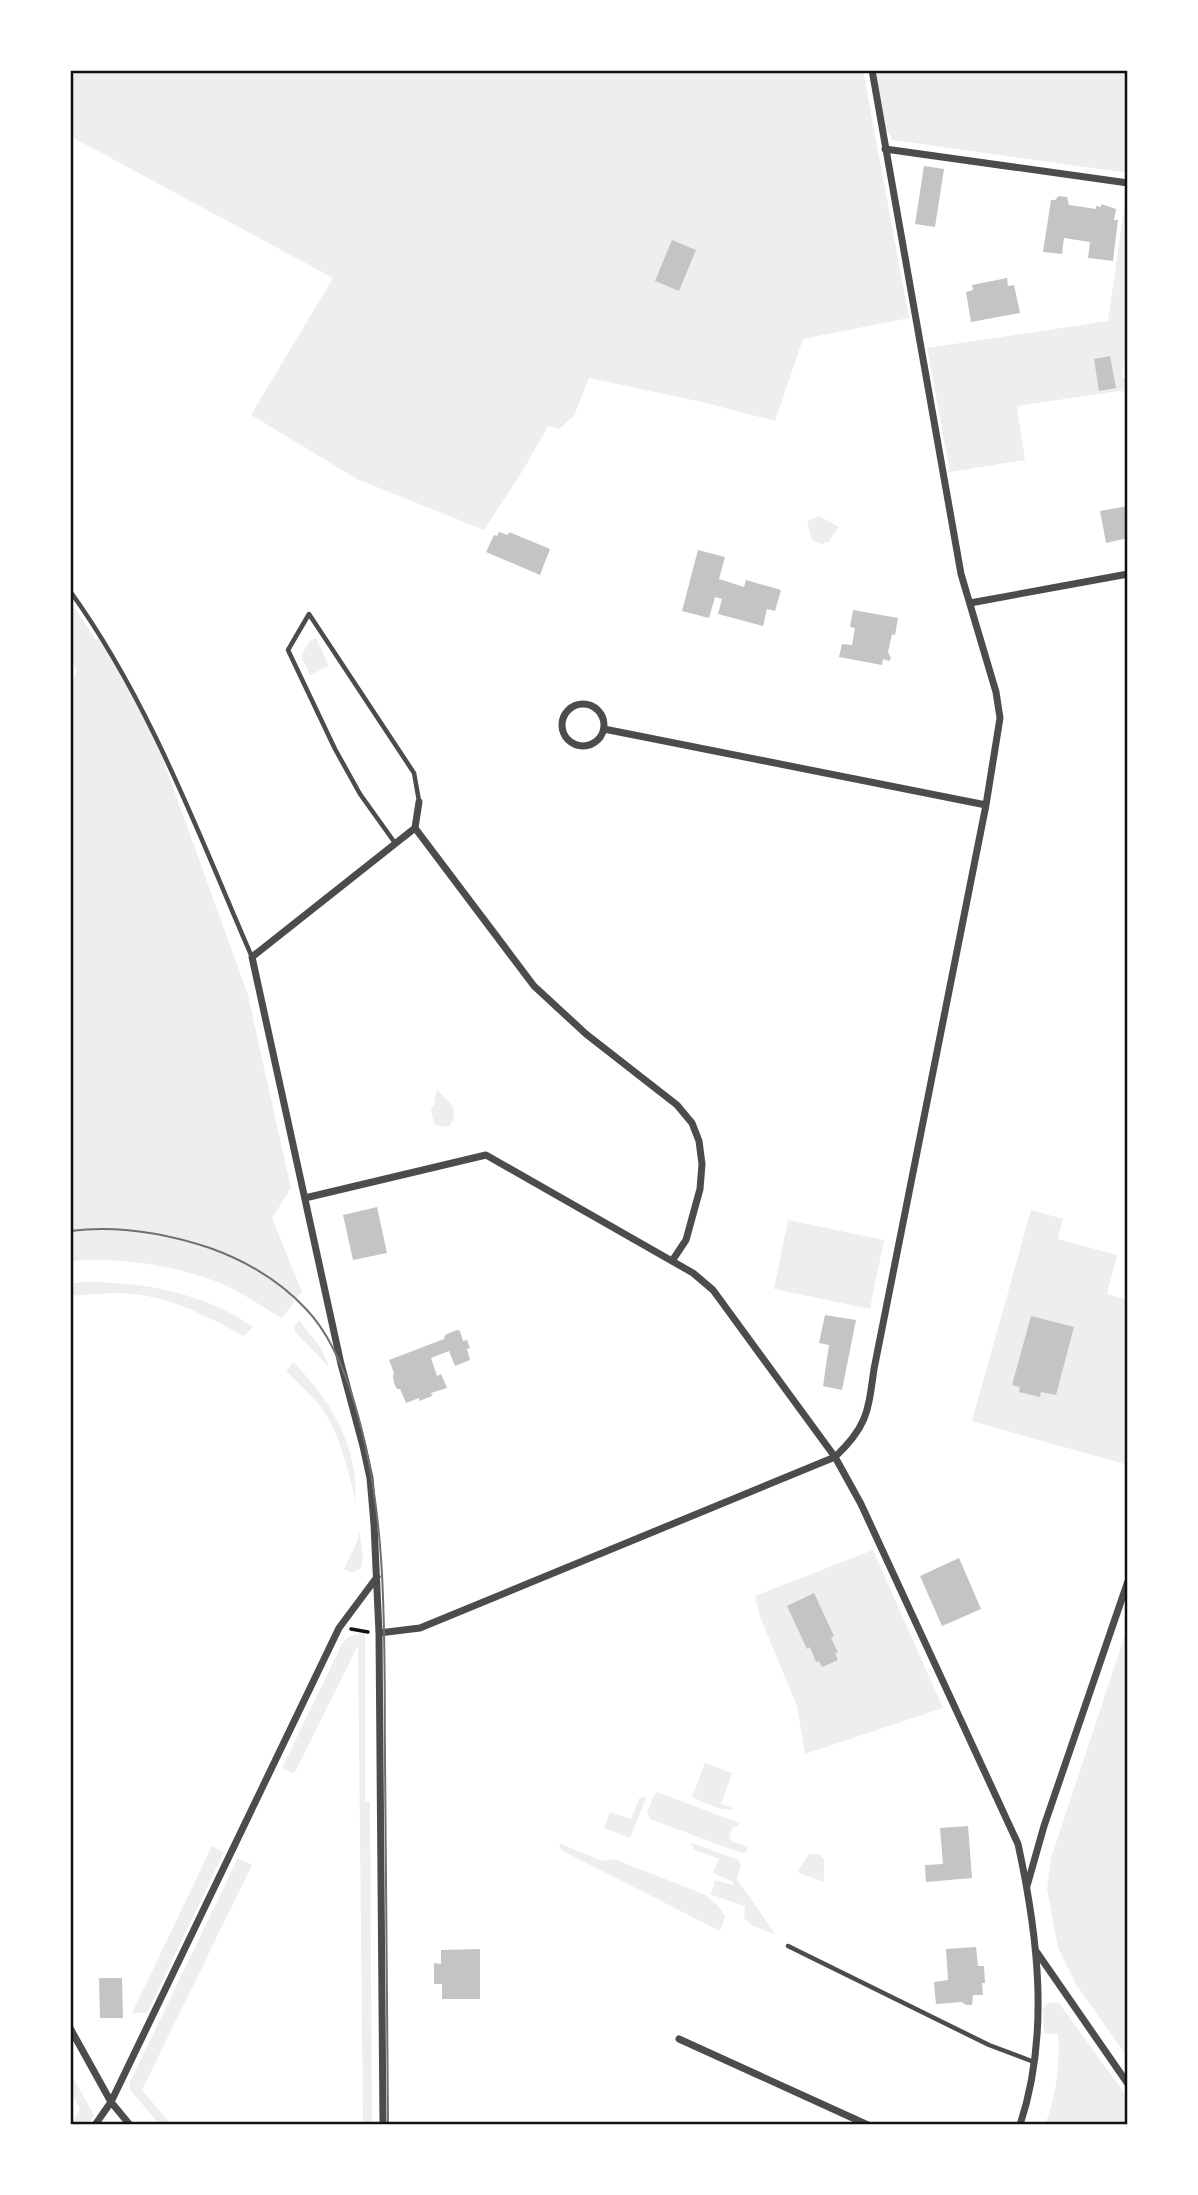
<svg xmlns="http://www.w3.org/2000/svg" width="1198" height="2195" font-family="'Source Sans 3',sans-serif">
  <rect width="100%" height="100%" fill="#fff"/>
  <path fill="#eee" d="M 70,70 L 863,70 L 909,318 L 803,339 L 775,421 L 702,402 L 589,378 L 574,416 L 559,429 L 548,426 L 525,467 L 484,530 L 357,479 L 251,415 L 333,278 L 70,136 Z
    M 872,70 L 1128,70 L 1128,173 L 893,140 L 881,122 Z
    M 1126,194 L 1128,194 L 1126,258 L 1128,270 L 1128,334 L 1122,377 L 1128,379 L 1128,392 L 1119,391 L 1017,406 L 1025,460 L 950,472 L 927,348 L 1108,321 Z
    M 819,516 L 839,527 L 828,542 L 821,544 L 812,540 L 807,521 Z
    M 70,601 L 96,640 L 99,636 L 149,721 L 248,995 L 291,1188 L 272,1218 L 302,1292 L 282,1318 C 260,1306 238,1289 215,1281 C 168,1264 119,1257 70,1261 L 70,686 L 77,672 L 70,656 Z
    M 316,638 L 329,666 L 310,675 L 301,656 L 309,642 Z
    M 439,1091 C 450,1104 460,1108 450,1126 L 444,1127 L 434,1124 L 431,1109 L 434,1105 L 436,1092 Z
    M 1031,1210 L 1063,1219 L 1058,1239 L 1117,1255 L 1107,1294 L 1128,1300 L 1128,1465 L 972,1421 Z
    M 788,1220 L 884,1240 L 870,1309 L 774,1289 Z
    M 84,1282 C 144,1282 202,1292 253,1327 L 244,1336 C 205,1315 165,1294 120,1293 C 103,1293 86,1295 70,1296 L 70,1284 Z
    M 299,1320 L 321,1348 L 329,1367 L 295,1332 L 294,1327 Z
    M 293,1362 C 322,1391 348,1429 354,1471 C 356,1481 355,1493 356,1504 C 349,1473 340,1432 320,1406 C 310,1393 297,1382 286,1371 Z
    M 359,1529 L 363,1556 L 361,1568 C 355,1572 351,1574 344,1569 L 358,1540 Z
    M 873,1550 L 943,1708 L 805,1754 L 797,1706 L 760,1617 L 755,1596 Z
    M 1128,1626 L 1128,2058 L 1076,1984 L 1058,1948 L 1047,1889 L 1051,1858 Z
    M 365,1632 L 365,1802 L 370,1802 L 372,2125 L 363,2125 L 358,1645 L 294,1774 L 282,1768 L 342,1644 L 348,1637 Z
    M 705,1763 L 732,1773 L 721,1804 L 735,1809 C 721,1812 705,1803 692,1797 Z
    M 657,1792 L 739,1823 L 739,1826 L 733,1827 L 729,1838 L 733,1842 L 748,1847 L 746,1852 L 741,1853 L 650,1819 L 647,1813 L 654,1795 Z
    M 640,1797 L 646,1798 L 630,1838 L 604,1828 L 610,1812 L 631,1819 Z
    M 559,1843 L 602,1861 L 614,1859 L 706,1895 L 718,1906 L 725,1916 L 720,1931 L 561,1850 Z
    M 692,1843 L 739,1860 L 741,1866 L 737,1879 L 776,1935 L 751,1925 L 744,1918 L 745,1906 L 711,1895 L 715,1880 L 733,1885 L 733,1882 L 713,1873 L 719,1859 L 693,1849 L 694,1847 L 691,1845 Z
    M 212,1846 L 224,1852 L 147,2013 L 132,2013 Z
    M 809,1854 L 819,1854 L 824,1859 L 824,1882 L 797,1872 Z
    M 238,1858 L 252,1865 L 142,2090 L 172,2125 L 160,2125 L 130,2090 L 130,2082 Z
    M 1054,2002 L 1059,2003 L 1128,2098 L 1128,2125 L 1045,2125 C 1056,2096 1060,2066 1058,2034 L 1044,2033 L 1043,2009 L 1048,2003 Z
    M 70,2072 L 94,2115 L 87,2125 L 70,2125 L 80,2109 L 70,2090 Z"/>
  <path fill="#c4c4c4" d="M 924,166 L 944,169 L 935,227 L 915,224 Z
    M 1059,196 L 1067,197 L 1069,205 L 1096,209 L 1096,206 L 1101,207 L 1101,204 L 1116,209 L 1114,220 L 1118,220 L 1113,261 L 1088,258 L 1090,242 L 1064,238 L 1062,254 L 1043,252 L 1051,200 L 1055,200 Z
    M 672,240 L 696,250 L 679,291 L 655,281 Z
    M 1007,278 L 1008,286 L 1014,285 L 1020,313 L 971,322 L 966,292 L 973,290 L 972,285 Z
    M 1110,356 L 1116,388 L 1099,391 L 1094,359 Z
    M 1128,506 L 1128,538 L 1106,543 L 1100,511 Z
    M 499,532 L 508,535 L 509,532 L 550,549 L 540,575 L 486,552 L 494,535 L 497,536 Z
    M 698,550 L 725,557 L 719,579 L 744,587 L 746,580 L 781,590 L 775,611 L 767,609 L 763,626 L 718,614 L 722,599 L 715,597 L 709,618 L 682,611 Z
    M 853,610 L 898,618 L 895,635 L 892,634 L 888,652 L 891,658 L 889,661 L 883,659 L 882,665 L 839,657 L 842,644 L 852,645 L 855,628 L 850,627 Z
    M 377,1207 L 387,1253 L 353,1260 L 343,1215 Z
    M 825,1315 L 856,1320 L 842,1390 L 823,1386 L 829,1345 L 819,1343 Z
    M 1031,1316 L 1074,1327 L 1056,1395 L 1041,1392 L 1040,1397 L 1019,1392 L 1020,1387 L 1012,1385 Z
    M 457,1330 L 460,1331 L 463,1341 L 467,1340 L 470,1348 L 467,1349 L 470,1360 L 455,1366 L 449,1351 L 431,1358 L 437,1376 L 441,1374 L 447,1388 L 431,1393 L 432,1396 L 419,1401 L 419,1398 L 406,1403 L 400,1389 L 397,1389 L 394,1383 L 393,1376 L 394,1373 L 389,1360 L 444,1339 L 445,1335 Z
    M 959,1558 L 981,1609 L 942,1626 L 920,1576 Z
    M 814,1593 L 834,1636 L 831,1638 L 838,1652 L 835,1653 L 838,1660 L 822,1667 L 819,1661 L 816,1662 L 810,1647 L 807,1649 L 787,1606 Z
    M 968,1826 L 972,1878 L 926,1882 L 925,1865 L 943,1864 L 940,1828 Z
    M 976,1947 L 978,1966 L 984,1966 L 985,1983 L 982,1983 L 983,1995 L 973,1995 L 972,2005 L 966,2005 L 962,2002 L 936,2004 L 934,1982 L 948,1980 L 946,1949 Z
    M 480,1949 L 480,1999 L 442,1999 L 442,1984 L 434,1984 L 434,1963 L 441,1964 L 441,1950 Z
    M 99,1978 L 122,1978 L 123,2018 L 100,2018 Z"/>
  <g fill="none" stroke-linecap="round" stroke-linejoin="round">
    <path stroke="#111" stroke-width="3.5" d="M 351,1629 L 368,1632"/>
    <path stroke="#4c4c4c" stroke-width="4.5" d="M 70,591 C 150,702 198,833 252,957
      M 395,843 L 360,794 L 335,749 L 288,650 L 309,614 L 414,773 L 419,801
      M 788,1946 L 989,2045 L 1034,2062"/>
    <path stroke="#4c4c4c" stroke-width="7" d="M 885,149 L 1128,183
      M 970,603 L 1128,574
      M562 725a21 21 0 1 1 42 0a21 21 0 1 1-42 0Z
      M 604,729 L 986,805
      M 415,828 L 534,986 L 586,1034 L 677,1105 L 692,1123 L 699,1141 L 702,1164 L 700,1189 L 686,1240 L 672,1261
      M 305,1198 L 486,1155 L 693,1273 L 713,1290 L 835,1457 L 861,1504 L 1018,1844 C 1038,1936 1050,2034 1020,2125
      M 379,1633 L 420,1628 L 835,1457 C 868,1426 868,1411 874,1369 L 986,805 L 1000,718 L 996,692 L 961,574 L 872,70
      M 1027,1886 L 1044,1826 L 1128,1581
      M 1036,1951 L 1128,2084
      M 70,2028 L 111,2102 L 130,2125
      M 679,2039 L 868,2125
      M 95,2125 L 111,2102 L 339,1628 L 377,1577
      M 383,2125 L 379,1633 L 374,1524 L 370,1478 L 363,1446 L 341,1364 L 252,957 L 415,828 L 419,802"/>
    <path stroke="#707070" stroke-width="2" d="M 70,1231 C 117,1225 165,1233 210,1248 C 246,1261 280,1281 306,1309 C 331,1335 345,1371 355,1405 C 389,1519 384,1641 385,1758 C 386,1881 387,2003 388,2125"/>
  </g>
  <rect width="1198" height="2195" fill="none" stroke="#ffffff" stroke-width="144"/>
  <rect x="72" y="72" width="1054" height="2051" fill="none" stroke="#111" stroke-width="2.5"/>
</svg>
